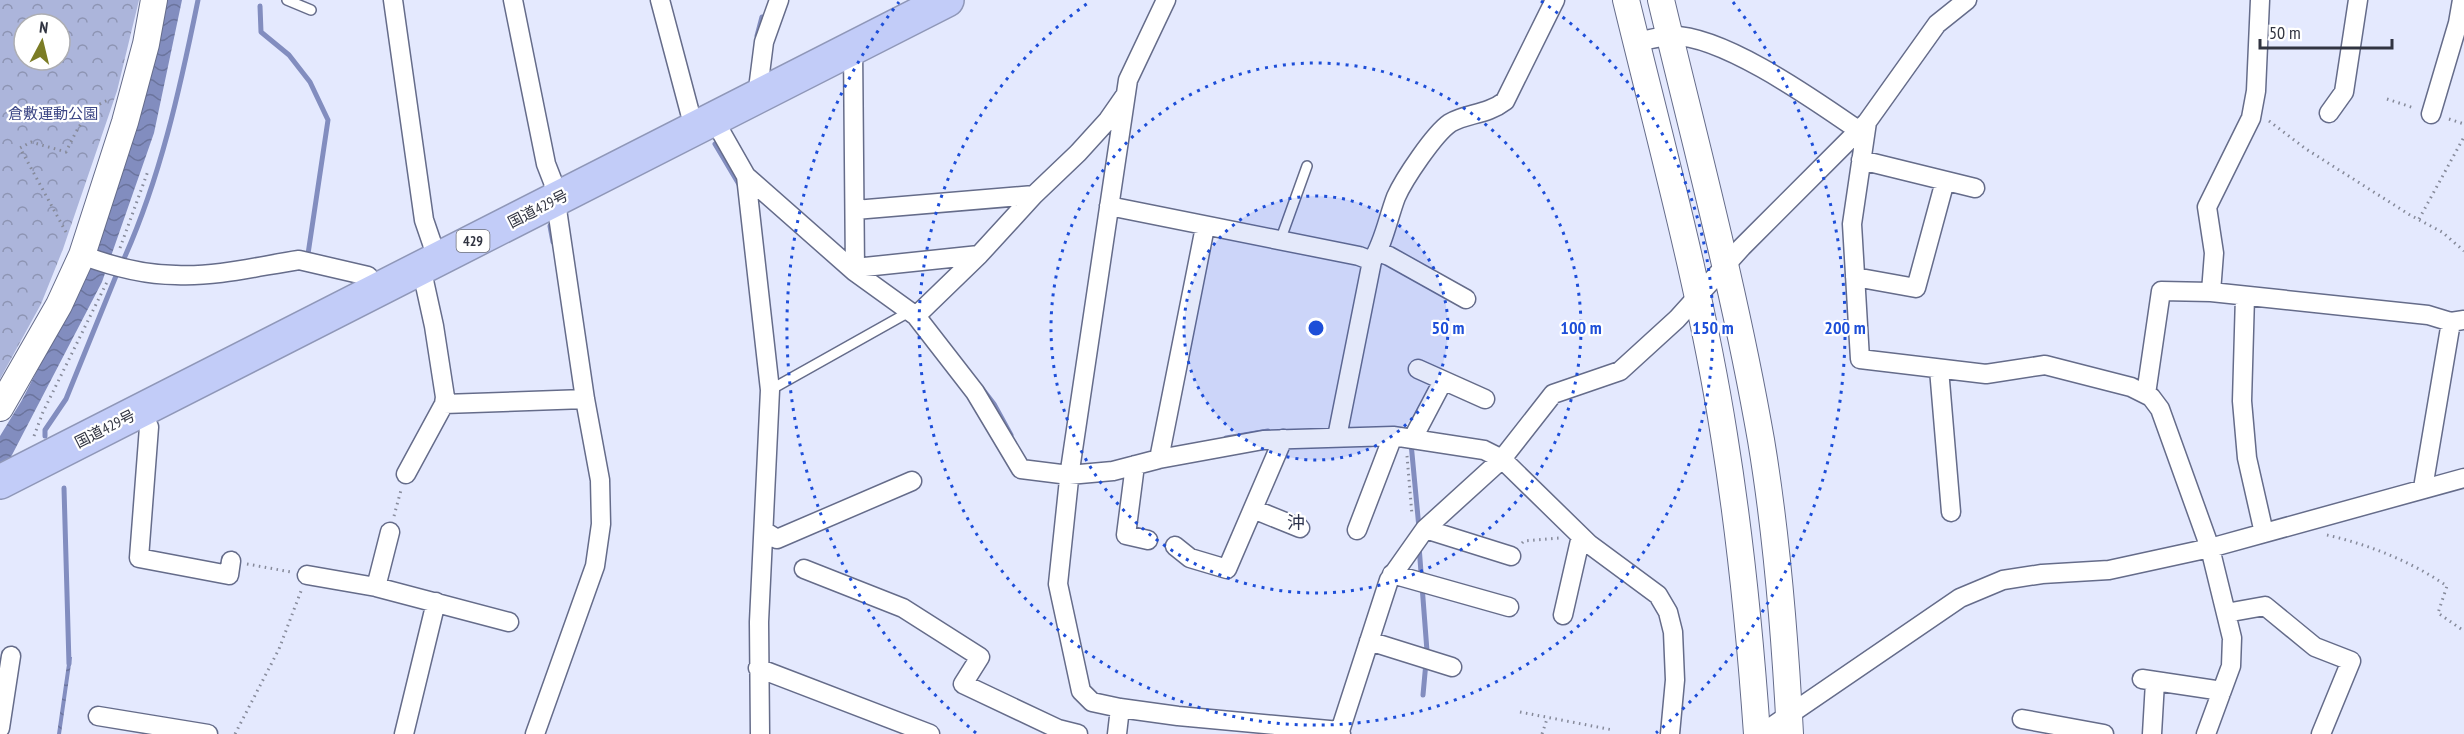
<svg xmlns="http://www.w3.org/2000/svg" width="2464" height="734" font-family="'PT Sans Narrow','Noto Sans JP',sans-serif">
  <defs>
    <pattern id="park-crowns" width="20" height="18" patternUnits="userSpaceOnUse" patternTransform="scale(1.5)"><rect width="20" height="18" fill="#acb5db"/><path d="M2 6a3 3 0 1 1 6 0M12 15a3 3 0 1 1 6 0" fill="none" stroke="#8d94b3"/></pattern>
    <pattern id="water-waves" width="16" height="10" patternUnits="userSpaceOnUse" patternTransform="scale(1.5)"><rect width="16" height="10" fill="#828dbf"/><path d="M0 5q4-4 8 0t8 0" fill="none" stroke="#6b749d"/></pattern>
  </defs>
  <rect width="100%" height="100%" fill="#e4e9fe"/>
  <path fill="url(#park-crowns)" fill-rule="evenodd" d="M 0,0 L 139,0 L 117,91 L 63,249 L 41,304 L 0,379 ZM 24,24 L 60,24 L 60,60 L 24,60 Z"/>
  <path fill="url(#water-waves)" d="M 164,0 L 182,0 L 154,133 L 102,282 L 0,478 L 0,436 L 22,400 L 84,279 L 137,126 Z
    M 68,657 L 72,657 L 61,734 L 57,734 Z"/>
  <g fill="none" stroke-linecap="round" stroke-linejoin="round">
    <path stroke="#828dbf" stroke-width="5" d="M 260,6 L 261,32 L 289,55 L 310,82 L 328,120 L 308,254 L 305,254
      M 757,36 L 762,17
      M 715,144 L 740,186
      M 550,226 L 553,242
      M 122,263 C 160,180 180,89 198,0
      M 981,387 L 994,404 L 1011,435
      M 45,436 L 45,430 L 66,399 L 118,271
      M 1226,438 L 1268,431
      M 1411,443 L 1419,528
      M 64,488 L 69,664
      M 1419,546 L 1427,651 L 1423,695"/>
    <g stroke="#656c8a" stroke-width="12">
      <path id="lane" d="M 287,0 L 311,10
        M 1280,241 L 1307,166
        M 770,390 L 909,312"/>
    </g>
    <g stroke="#656c8a" stroke-width="21">
      <path id="street" d="M 393,0 L 424,220 L 437,258
        M 513,0 L 546,164 L 553,182 L 585,399 L 600,480 L 601,524 L 595,566 L 535,734
        M 660,0 L 690,113 L 696,127
        M 1166,0 L 1128,80 L 1070,470 L 1058,584 L 1081,691 L 1092,702 L 1120,708 L 1178,716 L 1340,731
        M 1636,42 C 1647,40 1658,37 1668,36 C 1719,32 1816,101 1858,130
        M 853,47 L 855,272
        M 757,97 L 764,42 L 779,0
        M 2329,113 L 2344,92 L 2358,0
        M 2431,114 L 2458,23 L 2462,0
        M 713,118 L 746,176 L 855,272 L 916,316 L 975,392 L 1021,469 L 1069,475 L 1113,471 L 1159,459 L 1263,440 L 1393,436 L 1484,450 L 1502,459 L 1589,544 L 1658,595 L 1668,612 L 1673,632 L 1675,680 L 1670,734
        M 1867,122 L 1852,224 L 1860,359 L 1986,374 L 2045,365 L 2131,387 L 2151,397 L 2160,409 L 2210,548 L 2232,638 L 2231,666 L 2206,734
        M 1861,160 L 1975,188
        M 746,176 L 770,390 L 759,622 L 760,734
        M 1109,206 L 1359,256 L 1372,261
        M 855,210 L 1034,195 L 1078,153 L 1108,120 L 1124,97
        M 1378,252 L 1389,256 L 1466,299
        M 82,255 C 111,266 144,275 176,275 C 217,277 259,266 299,260 L 368,276 L 378,289
        M 855,268 L 979,255
        M 1855,277 L 1916,288 L 1945,181
        M 2211,292 L 2214,253 L 2207,207 L 2251,118 L 2256,91 L 2260,0
        M 2245,296 L 2242,401 L 2247,458 L 2264,533
        M 916,316 L 979,255 L 1034,195
        M 1418,369 L 1485,399
        M 1939,369 L 1951,512
        M 2146,394 L 2161,291 L 2211,292 L 2428,315 L 2451,322 L 2464,320
        M 444,404 L 585,399
        M 141,410 L 149,427 L 139,558 L 229,575 L 231,561
        M 1337,437 L 1372,261 C 1384,242 1388,218 1396,197 C 1404,179 1434,134 1450,123 C 1467,113 1487,115 1505,101 L 1555,0
        M 1413,438 L 1443,381
        M 1159,459 L 1205,227
        M 1135,465 L 1126,535 L 1148,540
        M 406,474 L 444,404 L 445,397 L 434,326 L 421,267
        M 2423,488 L 2451,322
        M 1253,509 L 1300,528
        M 1425,529 L 1511,556
        M 1357,530 L 1393,436
        M 764,531 L 777,539 L 912,481
        M 1175,546 L 1190,558 L 1227,569 L 1283,439
        M 804,569 L 903,608 L 980,657 L 963,684 L 1058,729 L 1078,734
        M 1392,574 L 1509,607
        M 307,575 L 376,587 L 509,622
        M 376,587 L 390,532
        M 2226,613 L 2265,606 L 2315,647 L 2351,661 L 2321,734
        M 1563,615 L 1581,536
        M 1369,641 L 1452,667
        M 758,668 L 930,734
        M 2142,679 L 2222,691
        M 98,716 L 208,734
        M 2022,719 L 2104,734
        M 0,728 L 11,656
        M 404,734 L 436,602
        M 1117,734 L 1120,708
        M 1341,734 L 1340,731 L 1389,580 L 1425,529 L 1502,459 L 1553,394 L 1620,371 L 1677,319 L 1742,247 L 1867,122 L 1937,24 L 1967,0
        M 1761,734 L 1960,598 L 2003,580 L 2042,574 L 2109,570 L 2210,548 L 2464,478
        M 2152,734 L 2155,682"/>
    </g>
    <g stroke="#656c8a" stroke-width="28">
      <path id="secondary" d="M 1626,0 C 1661,144 1701,289 1724,435 C 1740,534 1750,634 1757,734
        M 1661,0 C 1696,146 1735,291 1761,440 C 1777,536 1785,637 1790,734
        M 0,408 L 59,305 L 82,255 L 125,122 L 146,44 L 154,0"/>
    </g>
    <g stroke="#8f97b8" stroke-width="36">
      <path id="highway" d="M 0,482 L 947,0"/>
    </g>
    <path stroke="#868a9a" stroke-width="3" stroke-dasharray="1.5 4.5" stroke-linecap="butt" d="M 2387,99 L 2414,108
      M 2449,119 L 2464,124
      M 2269,121 L 2306,149 L 2410,215 L 2442,232 L 2464,251
      M 2419,219 L 2464,137
      M 66,232 L 20,148 L 31,142 L 66,152 C 76,132 86,107 109,100
      M 120,248 L 148,171
      M 34,436 L 43,412 L 107,282
      M 1407,456 L 1412,515
      M 394,516 L 401,490
      M 2327,535 C 2370,545 2410,561 2447,586 L 2438,613 L 2464,631
      M 1522,543 L 1524,541 L 1559,538
      M 247,564 L 291,572
      M 1520,712 L 1613,730
      M 235,734 L 279,649 L 301,591
      M 1542,734 L 1547,719"/>
    <use href="#lane" stroke="#fff" stroke-width="9"/>
    <use href="#street" stroke="#fff" stroke-width="18"/>
    <use href="#secondary" stroke="#fff" stroke-width="26"/>
    <use href="#highway" stroke="#c2ccf8" stroke-width="33"/>
  </g>
  <circle cx="1316" cy="328" r="132" fill="#1d4ed8" fill-opacity=".12"/>
  <g fill="none" stroke="#1d4ed8" stroke-width="3" stroke-dasharray="3 6">
    <circle cx="1316" cy="328" r="132"/>
    <circle cx="1316" cy="328" r="265"/>
    <path d="M1541 1A397 397 0 1 1 1091 1"/>
    <path d="M976 733A529 529 0 0 1 899 2M1733 2A529 529 0 0 1 1656 733"/>
  </g>
  <g text-anchor="middle" stroke-width="4.5" stroke-linejoin="round" paint-order="stroke">
    <rect fill="#fff" stroke="#6f717a" stroke-width="1.5" x="456.5" y="230" width="33" height="22" rx="4.5"/>
    <g font-size="14" font-weight="bold" fill="#313441">
      <text x="473" y="246">429</text>
    </g>
    <g font-size="15" fill="#3c4685" stroke="#fff">
      <text x="53" y="119">倉敷運動公園</text>
    </g>
    <g font-size="15" fill="#313441" stroke="#fff">
      <text transform="translate(538 209) rotate(-27)" y="5">国道429号</text>
      <text transform="translate(105 429) rotate(-27)" y="5">国道429号</text>
    </g>
    <g font-size="18" fill="#2d334d" stroke="#fff">
      <text x="1296" y="529">沖</text>
    </g>
  </g>
  <circle cx="1316" cy="328" r="9" fill="#1d4ed8" stroke="#fff" stroke-width="3"/>
  <g font-size="18" text-anchor="middle" font-weight="bold" fill="#1d4ed8" stroke="#fff" stroke-width="4.5" stroke-linejoin="round" paint-order="stroke">
    <text x="1448" y="334">50 m</text>
    <text x="1581" y="334">100 m</text>
    <text x="1713" y="334">150 m</text>
    <text x="1845" y="334">200 m</text>
  </g>
  <g transform="translate(42 42) rotate(7)"><circle r="28" fill="#ffffff" stroke="#adaeb3" stroke-width="1.5"/>
  <path d="M0-4.5L10 22L0 15L-10 22Z" fill="#7b7c25"/>
  <text y="-9" font-size="16" font-weight="bold" text-anchor="middle" fill="#313441">N</text>
  </g>
  <path d="M2260 39v9h132v-9" fill="none" stroke="#313441" stroke-width="3"/>
  <text x="2269" y="39" font-size="18" fill="#313441" stroke="#ffffff" stroke-width="4.5" paint-order="stroke">50 m</text>
</svg>
